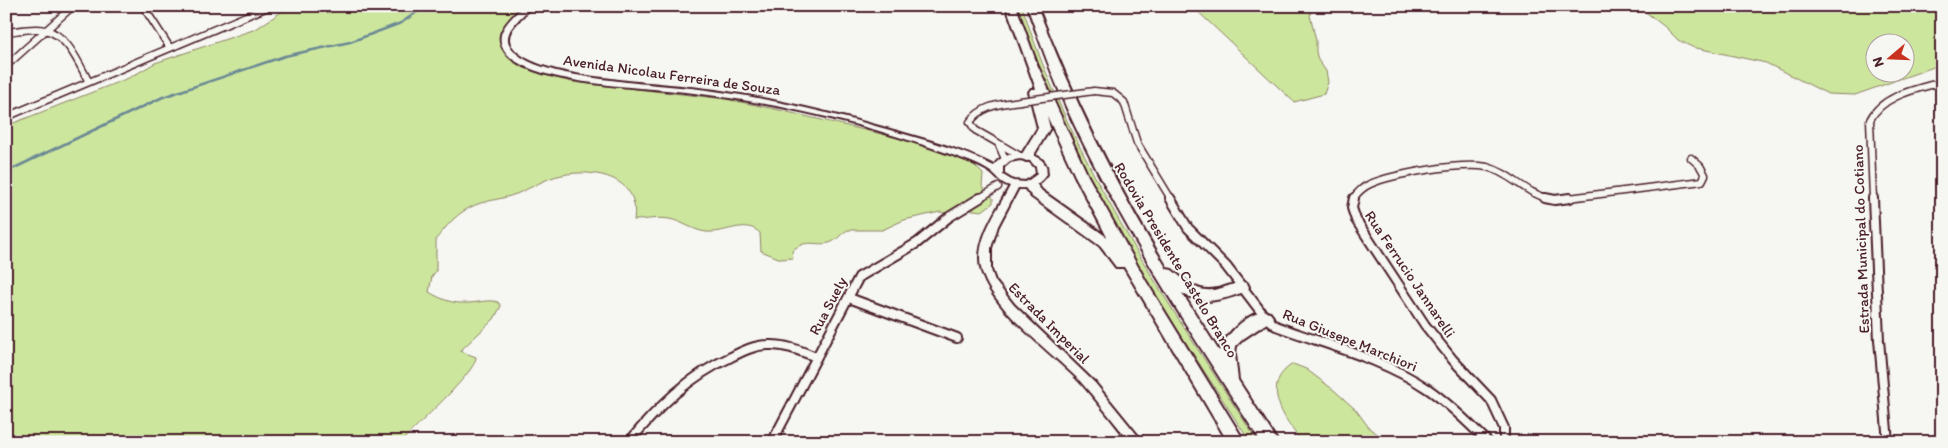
<svg xmlns="http://www.w3.org/2000/svg" width="1948" height="448" font-family="Itim,sans-serif">
  <rect width="100%" height="100%" fill="#f6f6f2"/>
  <filter id="ink" filterUnits="userSpaceOnUse"><feTurbulence type="fractalNoise" baseFrequency=".02" numOctaves="2"/><feDisplacementMap in="SourceGraphic" scale="10" xChannelSelector="R" yChannelSelector="G"/><feConvolveMatrix kernelMatrix="1 2 1 2 8 2 1 2 1" color-interpolation-filters="sRGB"/></filter>
  <g filter="url(#ink)">
    <path fill="#cde69d" stroke="#8c8264" fill-rule="evenodd" d="M 290,6 L 447,6 L 447,10 L 460,6 L 522,6 L 507,28 L 506,52 L 521,64 L 542,74 L 572,82 L 726,99 L 775,109 L 928,145 L 974,165 L 983,174 L 982,186 L 993,198 L 993,203 L 982,211 C 973,210 968,208 961,216 L 940,212 L 904,220 L 882,230 L 848,230 C 841,233 837,241 829,243 C 813,246 806,238 792,251 L 793,258 L 781,259 L 761,251 L 760,233 C 747,220 729,231 713,232 C 697,234 683,221 669,219 C 658,217 646,220 634,220 C 641,177 595,168 562,175 C 545,178 532,188 516,194 C 501,200 483,200 469,208 C 455,215 446,227 436,239 L 436,271 L 432,276 L 429,292 C 441,299 452,304 467,303 C 478,303 487,299 498,302 L 501,306 L 494,319 L 460,351 L 476,357 C 477,372 414,427 401,442 L 6,442 L 6,126 L 131,77 L 155,63 L 256,29 Z
      M 1016,6 L 1022,6 C 1071,162 1170,306 1258,442 L 1250,442 C 1161,304 1065,164 1016,6 Z
      M 1192,6 L 1313,6 L 1310,15 L 1316,41 L 1316,52 L 1318,60 L 1326,71 L 1328,82 L 1324,94 L 1294,102 Z
      M 1638,6 L 1942,6 L 1942,64 L 1855,95 L 1828,94 L 1766,63 L 1692,47 L 1678,40 L 1665,27 ZM 1876,42 L 1906,42 L 1906,72 L 1876,72 Z
      M 1293,364 L 1306,369 L 1335,391 L 1356,410 L 1370,429 L 1390,442 L 1302,442 C 1285,420 1259,384 1293,364 Z"/>
    <g fill="none" stroke-linecap="round" stroke-linejoin="round">
      <path stroke="#6a8895" stroke-width="2.5" d="M 6,172 L 163,97 L 285,56 L 350,42 L 401,23 L 417,12 L 417,6"/>
      <g stroke="#4a1f2b" stroke-width="9">
        <path id="minor-far1" d="M 143,6 L 170,48
          M 6,32 C 18,31 33,27 45,30 C 67,34 79,64 89,82
          M 6,66 L 73,6
          M 1094,91 L 1113,93 L 1124,102 L 1137,143 L 1171,199
          M 6,117 L 270,6
          M 998,143 L 975,130 L 970,122 C 982,105 1001,104 1020,101
          M 1005,159 L 998,143 L 1020,156
          M 978,199 L 998,187
          M 1353,199 C 1357,193 1363,187 1370,184 C 1393,174 1462,162 1487,167 C 1511,173 1525,194 1551,199
          M 1561,199 L 1702,181 L 1705,175 L 1700,166 L 1691,158
          M 1873,199 L 1870,120 C 1882,95 1917,89 1942,82"/>
      </g>
      <g stroke="#4a1f2b" stroke-width="12">
        <path id="minor" d="M 1170,198 L 1188,228 L 1226,266 L 1265,317 L 1276,326 C 1327,345 1382,358 1428,389 C 1450,404 1469,424 1488,442
          M 1354,198 L 1352,208 L 1356,220 L 1425,325 L 1453,360 L 1491,400 L 1504,428 L 1504,442
          M 1545,198 L 1555,200 L 1570,198
          M 1873,198 L 1879,340 L 1888,442
          M 849,298 L 957,338
          M 629,442 C 658,407 689,376 731,357 C 743,351 755,345 768,345 C 785,344 801,351 816,357
          M 772,442 L 859,277 L 917,243 L 949,217 L 980,198"/>
      </g>
      <g stroke="#4a1f2b" stroke-width="4">
        <path id="tertiary" d="M 523,6 L 532,6 C 524,16 501,31 510,46 C 524,70 586,77 611,80 C 648,85 684,86 721,92 C 778,100 835,114 890,130 C 925,140 961,149 994,166 C 1002,150 1038,148 1046,166 C 1047,168 1046,171 1047,174 C 1040,184 1031,189 1018,188 L 998,226 L 991,248 L 991,270 L 995,281 L 1014,305 L 1095,383 L 1143,442 L 1130,442 C 1113,421 1097,400 1079,380 C 1051,351 980,301 980,259 C 980,233 998,209 1010,186 C 1001,184 998,178 992,173 C 980,164 961,158 947,153 C 857,121 761,99 666,90 C 629,87 535,82 509,56 C 489,35 509,21 523,6 ZM 1020,159 L 1030,161 L 1036,167 L 1037,174 L 1026,182 L 1013,181 L 1003,175 L 1003,167 L 1010,161 Z"/>
      </g>
      <g stroke="#4a1f2b" stroke-width="4">
        <path id="motorway" d="M 1006,6 L 1016,6 L 1037,64 L 1088,176 L 1146,281 L 1245,442 L 1228,442 L 1124,267 L 1116,267 L 1100,246 L 1032,197 L 1022,184 L 1029,180 L 1034,181 L 1042,191 L 1107,237 L 1075,176 L 1047,116 L 1050,128 L 1031,160 L 1026,161 L 1020,157 L 1038,128 L 1029,92 L 1031,89 L 1036,89 Z
          M 1027,6 L 1037,6 C 1073,99 1115,184 1167,269 L 1172,270 C 1193,287 1201,296 1228,286 C 1235,284 1240,281 1247,283 L 1249,287 L 1247,291 C 1224,299 1205,307 1182,293 L 1219,351 C 1225,335 1252,307 1270,313 L 1273,317 L 1270,321 L 1243,339 L 1236,346 L 1235,354 L 1238,380 L 1278,442 L 1261,442 C 1194,338 1126,234 1073,122 C 1055,84 1041,45 1027,6 Z"/>
      </g>
      <use href="#minor-far1" stroke="#f6f6f2" stroke-width="6"/>
      <use href="#minor" stroke="#f6f6f2" stroke-width="8"/>
      <use href="#tertiary" fill="#f6f6f2" fill-rule="evenodd"/>
      <use href="#motorway" fill="#f6f6f2" fill-rule="evenodd"/>
      <g stroke="#4a1f2b" stroke-width="9" stroke-linecap="butt">
        <path id="minor-bridge" d="M 1020,101 L 1094,91"/>
      </g>
      <use href="#minor-bridge" stroke="#f6f6f2" stroke-width="6"/>
    </g>
  </g>
  <g text-anchor="middle" stroke-width="4" stroke-linejoin="round" paint-order="stroke">
    <g font-size="15" fill="#4a1f2b" stroke="#f6f6f2">
      <text transform="translate(672 75) rotate(8)" y="5">Avenida Nicolau Ferreira de Souza</text>
      <text transform="translate(1861 239) rotate(-92)" y="5">Estrada Municipal do Cotiano</text>
      <text transform="translate(1176 260) rotate(59)" y="5">Rodovia Presidente Castelo Branco</text>
      <text transform="translate(1410 274) rotate(56)" y="5">Rua Ferrucio Jannarelli</text>
      <text transform="translate(828 306) rotate(-62)" y="5">Rua Suely</text>
      <text transform="translate(1049 323) rotate(45)" y="5">Estrada Imperial</text>
      <text transform="translate(1350 340) rotate(22)" y="5">Rua Giusepe Marchiori</text>
    </g>
  </g>
  <rect width="1948" height="448" fill="none" stroke="#f6f6f2" stroke-width="25"/>
  <rect x="12" y="12" width="1923" height="423" fill="none" stroke="#4a1f2b" stroke-width="2" filter="url(#ink)"/>
  <g transform="translate(1890 58) rotate(251)"><circle r="24" fill="#f6f6f2" stroke="#b1a0a2"/>
  <path d="M0-4L9 19L0 12L-9 19Z" fill="#c8321e"/>
  <text y="-8" font-size="14" font-weight="bold" text-anchor="middle" fill="#4a1f2b">N</text>
  </g>
</svg>
